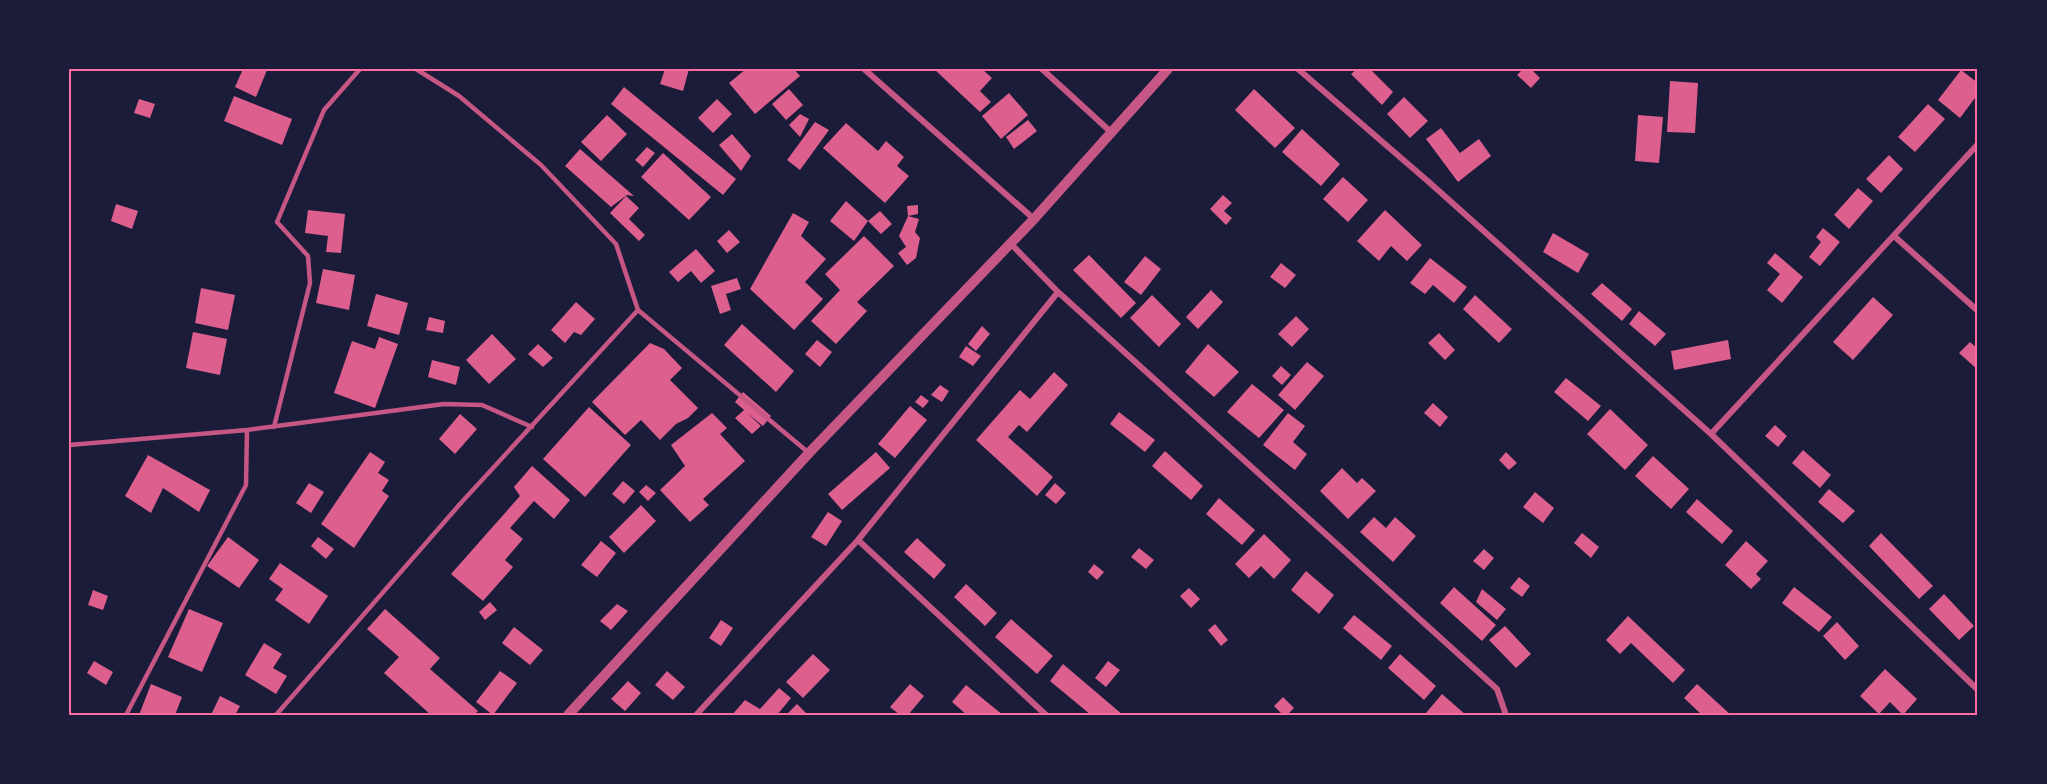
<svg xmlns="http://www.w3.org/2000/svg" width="2047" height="784" font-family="'Titillium Web',sans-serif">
  <rect width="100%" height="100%" fill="#1b1b3a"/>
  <path fill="#dd5f8e" d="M 243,69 L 267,70 L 256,97 L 235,87 Z
    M 665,69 L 689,69 L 683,91 L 660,84 Z
    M 746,69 L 794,69 L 800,76 L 755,114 L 729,83 Z
    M 934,69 L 982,69 L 992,78 L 980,91 L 991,102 L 980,112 Z
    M 1357,69 L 1370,69 L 1393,92 L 1382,105 L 1351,74 Z
    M 1523,69 L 1531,69 L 1540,78 L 1531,88 L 1517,75 Z
    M 1961,70 L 1978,83 L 1978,94 L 1960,118 L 1938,100 Z
    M 1670,81 L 1698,83 L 1695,133 L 1667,132 Z
    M 624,87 L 736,179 L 723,195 L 611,104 Z
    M 789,89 L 803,105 L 786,120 L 772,104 Z
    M 1254,89 L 1295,128 L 1275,148 L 1235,110 Z
    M 1009,93 L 1028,115 L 1001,139 L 982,116 Z
    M 234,96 L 292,119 L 282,145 L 224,121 Z
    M 1404,97 L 1428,121 L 1410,138 L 1387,114 Z
    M 139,99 L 155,104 L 150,118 L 134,113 Z
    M 717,99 L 732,114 L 713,133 L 698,118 Z
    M 1928,104 L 1945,119 L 1915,152 L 1898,137 Z
    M 800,114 L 809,119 L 800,137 L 789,125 Z
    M 607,115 L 627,134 L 601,161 L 581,142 Z
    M 1638,115 L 1663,117 L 1659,163 L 1635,161 Z
    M 1028,120 L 1037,131 L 1014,149 L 1006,137 Z
    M 815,122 L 829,130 L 800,170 L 787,160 Z
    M 846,123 L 878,151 L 886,141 L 904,157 L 897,166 L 909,176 L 885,203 L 823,148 Z
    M 1441,128 L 1460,153 L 1479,139 L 1491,156 L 1458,182 L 1426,139 Z
    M 1302,129 L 1340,164 L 1321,186 L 1282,152 Z
    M 732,134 L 751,156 L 741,171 L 719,145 Z
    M 647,147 L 655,153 L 643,167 L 635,160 Z
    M 580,149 L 634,196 L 627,195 L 611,207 L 565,166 Z
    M 663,153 L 711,197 L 689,220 L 641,177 Z
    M 1889,155 L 1903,169 L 1881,193 L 1866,179 Z
    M 1343,177 L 1368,200 L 1348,222 L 1323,199 Z
    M 1858,188 L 1873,201 L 1849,229 L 1834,215 Z
    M 1223,195 L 1232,203 L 1224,211 L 1232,218 L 1226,225 L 1210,209 Z
    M 626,196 L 639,208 L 629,219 L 645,235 L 639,241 L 610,213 Z
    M 846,201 L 868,221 L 880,211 L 892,224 L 881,234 L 868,221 L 854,241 L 830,221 Z
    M 116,204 L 138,211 L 132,229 L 111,221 Z
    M 918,205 L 918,214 L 908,216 L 907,206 Z
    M 308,210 L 345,214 L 341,253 L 326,252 L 328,236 L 305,233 Z
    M 1385,210 L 1422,245 L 1407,261 L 1391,246 L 1379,261 L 1357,241 Z
    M 793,213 L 809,222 L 801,236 L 826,259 L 805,282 L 823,299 L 794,330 L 750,289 Z
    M 908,216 L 919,219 L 915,232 L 920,238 L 916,258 L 907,265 L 898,253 L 906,247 L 899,236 Z
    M 1823,228 L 1840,242 L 1820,266 L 1809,257 L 1821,242 L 1816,237 Z
    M 729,230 L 740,242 L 727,253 L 717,241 Z
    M 1553,233 L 1589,254 L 1578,273 L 1543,252 Z
    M 864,236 L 894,266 L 857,302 L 867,311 L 836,344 L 811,321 L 840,290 L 825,274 Z
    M 696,249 L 715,271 L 701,283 L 691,271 L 678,282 L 669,272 Z
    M 1775,253 L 1803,277 L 1782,303 L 1767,290 L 1780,274 L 1767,263 Z
    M 1089,255 L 1136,303 L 1121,318 L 1073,270 Z
    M 1145,256 L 1161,269 L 1141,295 L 1124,282 Z
    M 1430,258 L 1467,287 L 1454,303 L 1433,285 L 1425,294 L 1410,283 Z
    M 1281,263 L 1296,275 L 1285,288 L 1270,277 Z
    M 323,269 L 355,275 L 349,310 L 316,303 Z
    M 737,278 L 741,289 L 726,294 L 731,310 L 720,314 L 711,286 Z
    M 1602,283 L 1632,309 L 1622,321 L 1591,294 Z
    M 201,288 L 235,295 L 228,330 L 195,323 Z
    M 1211,290 L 1223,302 L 1198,329 L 1186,317 Z
    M 376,294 L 408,303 L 399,335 L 367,326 Z
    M 1152,295 L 1181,324 L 1159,347 L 1130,318 Z
    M 1475,295 L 1512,329 L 1499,343 L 1463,309 Z
    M 1873,297 L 1893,315 L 1853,360 L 1833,342 Z
    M 576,302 L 595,319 L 581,335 L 574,332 L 565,343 L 551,330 Z
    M 1639,311 L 1666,334 L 1655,346 L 1629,324 Z
    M 1296,316 L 1309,329 L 1292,347 L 1278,334 Z
    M 429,317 L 445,321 L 443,333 L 426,330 Z
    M 742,324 L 794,371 L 776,392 L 724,345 Z
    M 982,326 L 990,334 L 976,351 L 968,344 Z
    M 193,332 L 227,339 L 220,375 L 186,368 Z
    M 1439,333 L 1455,350 L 1445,360 L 1428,343 Z
    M 492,334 L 516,359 L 489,384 L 466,360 Z
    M 379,337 L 398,344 L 375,408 L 334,393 L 352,341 L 375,349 Z
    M 817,340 L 832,352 L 820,367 L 805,354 Z
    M 1728,340 L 1731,359 L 1674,370 L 1671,351 Z
    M 1970,342 L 1978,349 L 1978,370 L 1959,353 Z
    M 650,343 L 664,349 L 682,368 L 670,380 L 698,408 L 688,418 L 676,424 L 660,440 L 641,420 L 625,435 L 592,402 Z
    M 538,344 L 553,358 L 543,367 L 528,354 Z
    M 1208,344 L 1239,372 L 1214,397 L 1185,372 Z
    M 966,346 L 981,356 L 973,366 L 959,357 Z
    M 432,360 L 460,367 L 456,385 L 428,377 Z
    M 1307,362 L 1324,376 L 1295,410 L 1278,395 Z
    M 1281,366 L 1291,375 L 1282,385 L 1272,376 Z
    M 1054,372 L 1068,385 L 1027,432 L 1019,425 L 1008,437 L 1053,477 L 1037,496 L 976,440 L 1020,390 L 1030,399 Z
    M 1566,378 L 1601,406 L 1588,421 L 1554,392 Z
    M 1252,384 L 1284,410 L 1259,438 L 1227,412 Z
    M 940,385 L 949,391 L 942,402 L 931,395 Z
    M 743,392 L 771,416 L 763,426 L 747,413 L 761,426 L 752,434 L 735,418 L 744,410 L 735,402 Z
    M 921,395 L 929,401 L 923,408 L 915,402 Z
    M 1433,403 L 1448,417 L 1440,427 L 1424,413 Z
    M 910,406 L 927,420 L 895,458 L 878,444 Z
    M 589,407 L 631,445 L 585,497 L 543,459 Z
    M 1610,409 L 1648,445 L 1625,470 L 1587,434 Z
    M 1119,412 L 1155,440 L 1145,452 L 1110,424 Z
    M 712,413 L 727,428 L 720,434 L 745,461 L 703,499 L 709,505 L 690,522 L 660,490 L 685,466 L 671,445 Z
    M 1288,413 L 1305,426 L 1293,442 L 1307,454 L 1295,470 L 1263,445 Z
    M 460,414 L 477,429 L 455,454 L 439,439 Z
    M 1775,425 L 1787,436 L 1778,447 L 1765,436 Z
    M 1803,450 L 1831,475 L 1820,488 L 1792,463 Z
    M 1165,451 L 1203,486 L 1191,500 L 1152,466 Z
    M 370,452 L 385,462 L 378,473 L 389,480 L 382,491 L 389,496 L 354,548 L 321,524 Z
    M 876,452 L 890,468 L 842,510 L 828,494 Z
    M 1506,452 L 1517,463 L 1509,470 L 1499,460 Z
    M 148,455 L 210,490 L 199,512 L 163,488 L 151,513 L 125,496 Z
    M 1653,456 L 1689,489 L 1671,509 L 1635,476 Z
    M 532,466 L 570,500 L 554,519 L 534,501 L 510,528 L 523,539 L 505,560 L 513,567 L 483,601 L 451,574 L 520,496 L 514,487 Z
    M 1342,468 L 1357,483 L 1362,478 L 1376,491 L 1348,519 L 1320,491 Z
    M 623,481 L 635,491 L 624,504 L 612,494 Z
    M 309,483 L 324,492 L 311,513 L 296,503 Z
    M 1055,483 L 1066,493 L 1056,504 L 1045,495 Z
    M 646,485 L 656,493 L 648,501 L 639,492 Z
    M 1829,489 L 1855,511 L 1843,523 L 1818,502 Z
    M 1535,492 L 1554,508 L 1543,523 L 1523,507 Z
    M 1219,498 L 1255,530 L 1242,545 L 1206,514 Z
    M 1697,499 L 1733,531 L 1722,544 L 1686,512 Z
    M 641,505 L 656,521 L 624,553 L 609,537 Z
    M 828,512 L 842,521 L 826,546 L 811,537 Z
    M 1374,517 L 1386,528 L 1395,517 L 1416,536 L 1393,562 L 1360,532 Z
    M 1582,533 L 1599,547 L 1591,558 L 1574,543 Z
    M 1881,533 L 1933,586 L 1919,599 L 1869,546 Z
    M 1264,534 L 1291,560 L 1274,579 L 1261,566 L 1249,578 L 1235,564 Z
    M 228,537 L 259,560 L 239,588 L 207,566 Z
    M 318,537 L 334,549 L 326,559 L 311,546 Z
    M 917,538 L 946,565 L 934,579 L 904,552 Z
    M 601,541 L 616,553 L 597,577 L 581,565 Z
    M 1746,541 L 1768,561 L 1756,574 L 1761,579 L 1751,589 L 1725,565 Z
    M 1139,548 L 1154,560 L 1146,569 L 1131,557 Z
    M 1484,549 L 1494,558 L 1484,570 L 1473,561 Z
    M 280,563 L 328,596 L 309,624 L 275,600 L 283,589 L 269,579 Z
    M 1094,564 L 1104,572 L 1097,580 L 1088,572 Z
    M 1306,571 L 1334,595 L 1319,614 L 1291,590 Z
    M 1519,577 L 1530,586 L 1522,597 L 1510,588 Z
    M 966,584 L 997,613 L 985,626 L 954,597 Z
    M 1454,587 L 1496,625 L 1482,641 L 1440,603 Z
    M 1794,587 L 1832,617 L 1819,632 L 1782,603 Z
    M 1189,588 L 1200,599 L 1191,608 L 1180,596 Z
    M 1482,589 L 1506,609 L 1497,620 L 1476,602 Z
    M 93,590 L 108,596 L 103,610 L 88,605 Z
    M 1944,594 L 1974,626 L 1959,640 L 1929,609 Z
    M 490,602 L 497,610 L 485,620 L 479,612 Z
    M 617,604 L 628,611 L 611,630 L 600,621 Z
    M 189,609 L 223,623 L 202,672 L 168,657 Z
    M 385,609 L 440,658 L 430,669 L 478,711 L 474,715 L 431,715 L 384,673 L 399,657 L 367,629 Z
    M 1354,615 L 1392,646 L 1381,660 L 1343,628 Z
    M 1628,616 L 1685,670 L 1673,683 L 1631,643 L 1620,654 L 1606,640 Z
    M 1011,619 L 1053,656 L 1037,674 L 995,637 Z
    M 721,620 L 733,628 L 721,646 L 709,638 Z
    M 1837,622 L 1859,646 L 1845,660 L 1823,636 Z
    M 1215,624 L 1228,640 L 1221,646 L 1208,630 Z
    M 1505,626 L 1531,654 L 1516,668 L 1489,640 Z
    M 514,627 L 543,650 L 530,665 L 502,643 Z
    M 264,643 L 282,654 L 273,668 L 287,676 L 276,694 L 245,675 Z
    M 813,654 L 830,670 L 803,698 L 786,682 Z
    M 1400,654 L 1436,686 L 1424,700 L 1388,668 Z
    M 94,661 L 113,672 L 106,685 L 87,673 Z
    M 1108,661 L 1120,670 L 1106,687 L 1095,678 Z
    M 1063,664 L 1123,715 L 1091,715 L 1050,681 Z
    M 1885,669 L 1917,699 L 1903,715 L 1890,702 L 1879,714 L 1860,696 Z
    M 500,671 L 517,683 L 493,715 L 476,702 Z
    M 667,671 L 685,687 L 673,700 L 655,685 Z
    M 628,681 L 641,693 L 625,711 L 611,699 Z
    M 151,684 L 182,697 L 175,715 L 139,715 Z
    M 910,684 L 924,696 L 908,715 L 900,715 L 890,707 Z
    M 1697,684 L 1731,715 L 1702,715 L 1684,698 Z
    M 966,685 L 1003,715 L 967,715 L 952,702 Z
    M 779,688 L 791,698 L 777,715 L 732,715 L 745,700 L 760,709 Z
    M 1442,694 L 1466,715 L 1429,715 L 1426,713 Z
    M 220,696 L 240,706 L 235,715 L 211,715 Z
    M 1283,697 L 1294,708 L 1287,715 L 1283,715 L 1274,706 Z
    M 797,704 L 808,715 L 786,715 Z"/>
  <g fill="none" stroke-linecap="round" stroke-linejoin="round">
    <path stroke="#c65784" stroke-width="4.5" d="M 416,69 L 459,96 L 541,165 L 616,244 L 638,310 L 809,453
      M 274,427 L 310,283 L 308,256 L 277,222 L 324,110 L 360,69
      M 69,445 L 247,430 L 444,404 L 482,405 L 532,427
      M 126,715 L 246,485 L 247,430
      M 276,715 L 460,504 L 638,310"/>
    <path stroke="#c65784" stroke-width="6" d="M 864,69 L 1034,219
      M 1042,69 L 1112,133
      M 1298,69 L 1430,183 L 1711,434 L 1978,690
      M 1894,236 L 1978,311
      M 1010,243 L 1058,292 L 1497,689 L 1506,715
      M 1711,434 L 1978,144
      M 858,540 L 1046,715
      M 696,715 L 858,540 L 1058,292"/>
    <path stroke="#c65784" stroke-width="10" d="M 568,715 L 809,453 L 1034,219 L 1168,69"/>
  </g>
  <rect width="2047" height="784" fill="none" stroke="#1b1b3a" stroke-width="141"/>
  <rect x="70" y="70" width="1906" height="644" fill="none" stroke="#ff6b9d" stroke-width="2"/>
</svg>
